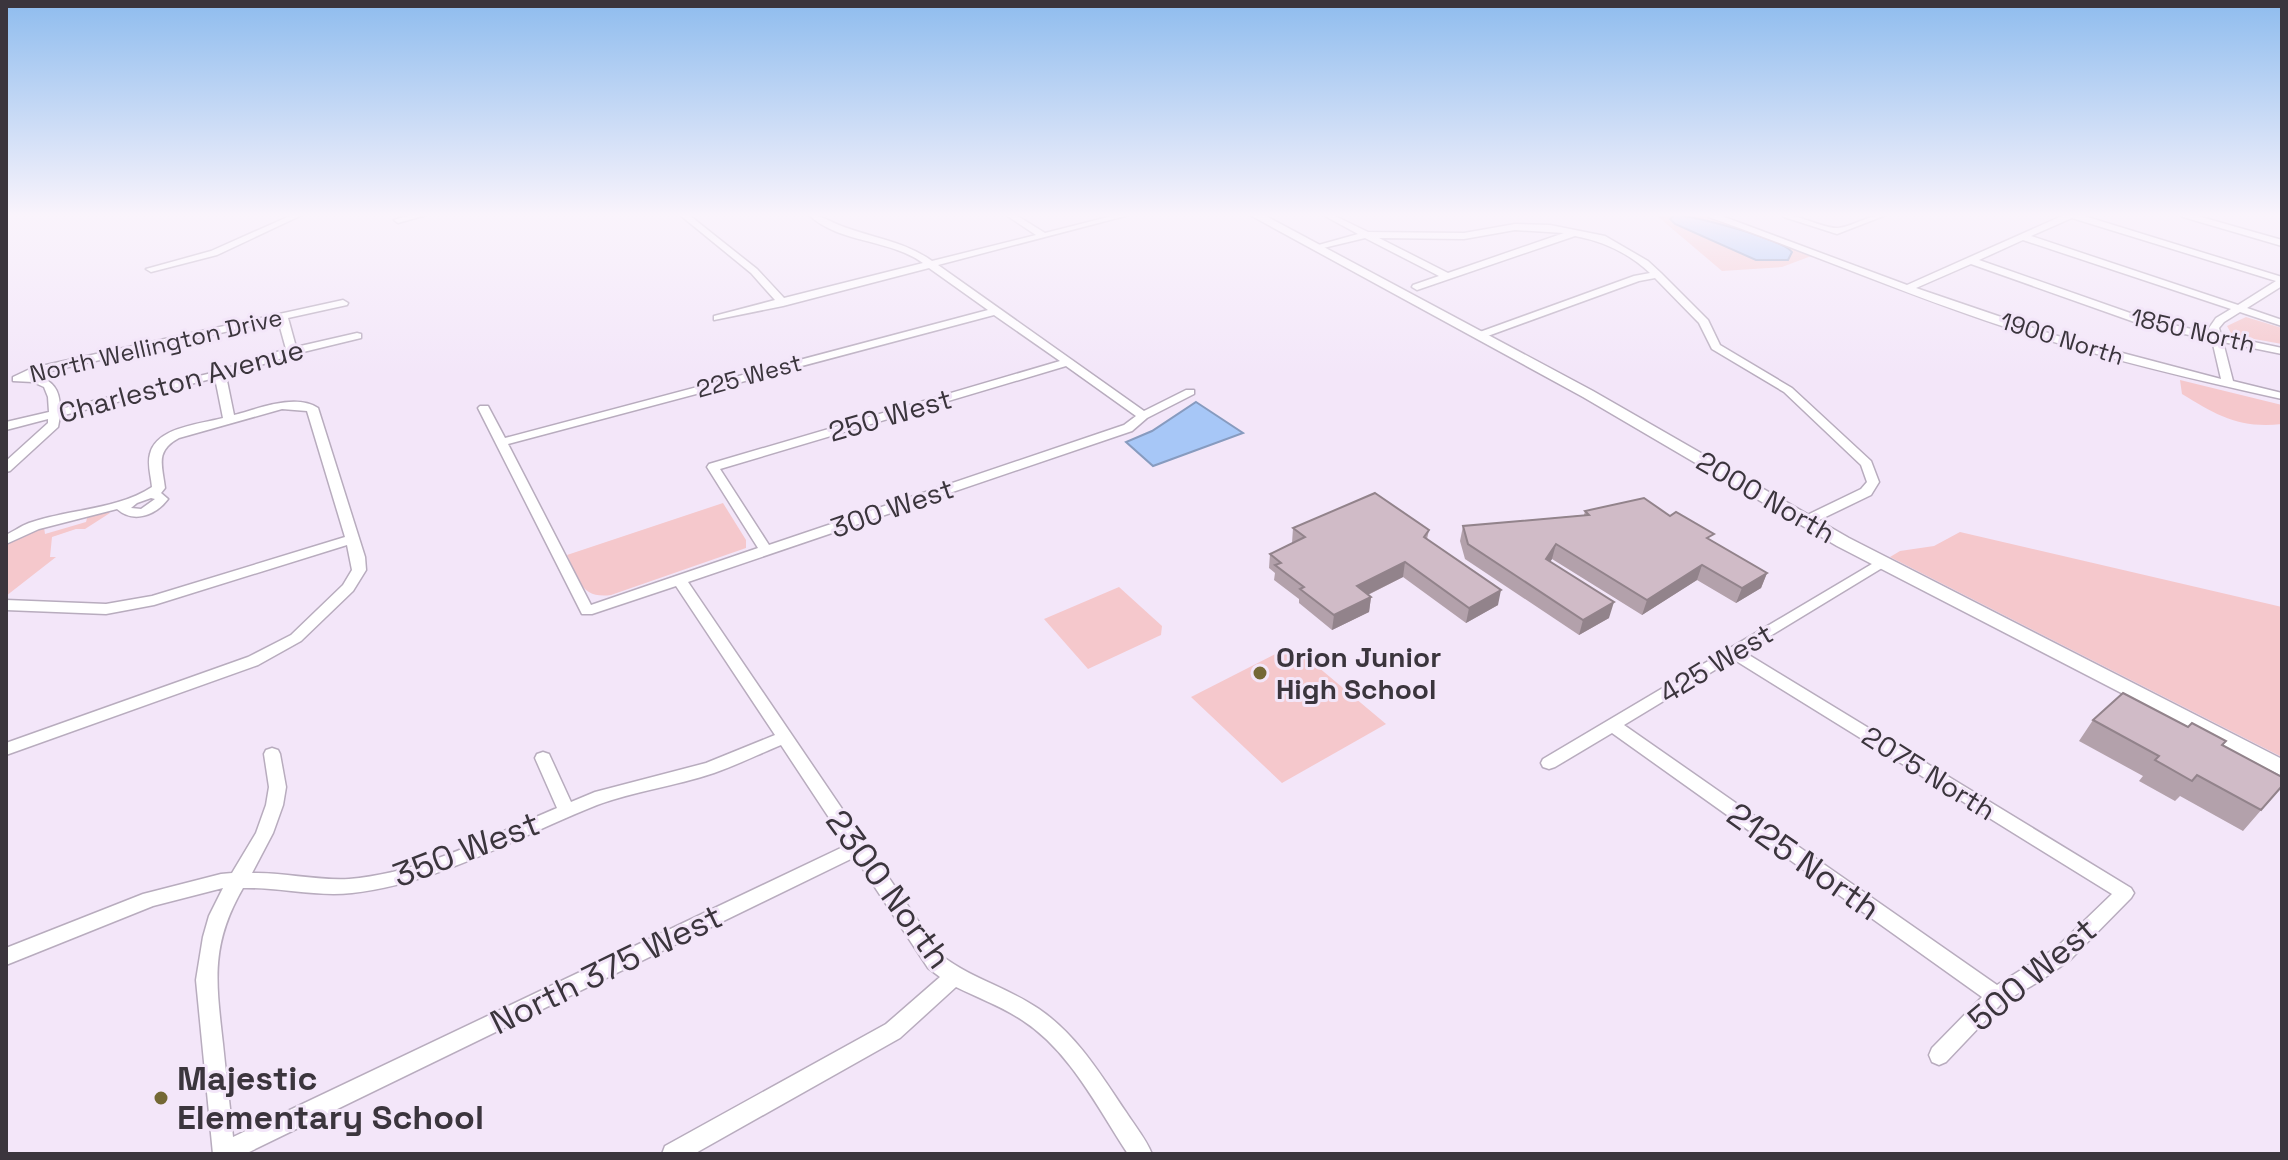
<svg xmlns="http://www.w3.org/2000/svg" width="2288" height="1160" font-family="'Space Grotesk',sans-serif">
  <rect width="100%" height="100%" fill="#f3e6f9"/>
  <path fill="#f5c8cc" d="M 1656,215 L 1709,216 L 1814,255 L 1782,267 L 1722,271 Z
    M 2246,317 L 2282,328 L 2282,344 L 2232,335 L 2227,326 Z
    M 2180,380 L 2282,405 L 2282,424 C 2240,429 2216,415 2182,394 Z
    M 723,503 L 746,540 L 746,548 L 611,595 C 580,599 579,579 567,555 Z
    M 107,511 L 110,513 L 85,529 L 76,529 L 52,537 L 50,557 L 56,557 L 6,596 L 6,544 L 44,527 L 45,534 L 86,522 L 88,515 Z
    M 1960,532 L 2282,607 L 2282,757 L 1890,557 L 1900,551 L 1934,546 Z
    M 1119,587 L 1162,626 L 1161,635 L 1088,669 L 1044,619 Z
    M 1285,649 L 1299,651 L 1386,724 L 1282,783 L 1191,697 Z"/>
  <path fill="#a7c7f7" stroke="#879bbf" stroke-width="2" d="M 1674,215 C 1691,214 1783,240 1792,252 L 1788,260 L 1756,260 L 1675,224 L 1670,219 Z
    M 1196,402 L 1243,433 L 1153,466 L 1126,442 L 1152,431 Z"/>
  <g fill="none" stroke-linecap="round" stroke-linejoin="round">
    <g stroke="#b8acbe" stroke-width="3">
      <path id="minor" d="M 292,215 L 302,215 L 217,255 L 151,272 L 146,269 L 211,251 Z
        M 411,215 L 426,215 L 398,223 L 394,220 Z
        M 680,215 L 689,215 L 757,269 L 784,298 L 923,263 C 890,239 838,243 809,215 C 822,215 832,223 844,227 C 874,238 906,242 932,261 L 1036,235 L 1006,215 L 1016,215 L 1045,233 L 1116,215 L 1129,215 L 938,265 L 1144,411 L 1186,390 L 1194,390 L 1194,394 L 1147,418 L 1132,431 L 688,582 L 942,956 C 972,979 1009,988 1039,1009 C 1077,1035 1101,1075 1126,1112 C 1135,1126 1146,1139 1152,1154 L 1128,1154 C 1097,1107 1070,1051 1022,1020 C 1001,1006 978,998 956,987 L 900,1038 L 694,1154 L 662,1154 L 665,1146 L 886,1024 L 940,977 L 928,968 L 855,857 L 245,1154 L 213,1154 L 196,980 L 203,937 L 209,916 L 223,888 L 153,906 L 6,965 L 6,948 L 143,894 L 221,874 L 232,873 L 256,833 L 266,805 L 269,787 L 264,754 L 266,750 L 272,748 L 278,750 L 280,754 L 286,787 L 283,805 L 273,833 L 252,873 C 284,872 316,881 349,879 C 422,873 490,836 557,808 L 535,758 L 537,754 L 543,752 L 549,754 L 571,802 L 595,792 L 706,763 L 775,735 L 676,586 L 592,614 L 582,614 L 478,408 L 480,406 L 488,406 L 505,438 L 988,310 L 929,268 L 783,306 L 714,320 L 714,316 L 775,300 L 751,273 ZM 994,315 L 1060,361 L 709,464 L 707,467 L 758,548 L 591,605 L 508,444 ZM 1066,366 L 1136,416 L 1124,425 L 769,545 L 720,469 ZM 781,745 L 847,845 L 233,1137 C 230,1106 226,1075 223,1044 C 216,982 210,945 243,888 C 279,887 316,897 352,893 C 440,883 516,837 597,805 C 634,791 676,786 714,773 C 737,765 759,754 781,745 Z
        M 1323,215 L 1333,215 L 1368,232 L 1464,233 L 1515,224 L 1550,225 L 1605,236 L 1648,261 L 1661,273 L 1708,320 L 1720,345 L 1792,388 L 1871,461 L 1879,482 L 1871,495 L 1811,524 L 1801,524 L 1799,521 L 1801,518 L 1861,489 L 1867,482 L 1861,465 L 1784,392 L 1712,349 L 1699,323 L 1655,278 L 1639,281 L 1485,337 L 1477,337 L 1477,333 L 1634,276 L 1650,273 C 1630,254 1603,241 1575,236 L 1417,290 L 1412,287 L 1413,285 L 1439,276 L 1365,238 L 1315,250 L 1315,246 L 1358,234 ZM 1515,230 L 1564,233 L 1448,273 L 1379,238 L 1464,239 Z
        M 1708,215 L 1719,215 L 1907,285 L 2064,215 L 2081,215 L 2282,277 L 2282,286 L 2247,308 L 2282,320 L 2282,326 L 2240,312 L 2224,322 L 2219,328 L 2221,335 L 2282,348 L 2282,354 L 2223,342 L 2233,381 L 2282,393 L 2282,399 C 2191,379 2100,357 2011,329 C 1909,296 1810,253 1709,217 ZM 2072,218 L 2276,281 L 2238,305 L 2031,236 ZM 2023,240 L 2231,309 L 2216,318 L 2209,328 L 2210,333 L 2150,320 L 1979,260 ZM 1971,264 L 2143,325 L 2212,340 L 2221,379 L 2054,335 L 1916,288 Z
        M 1783,215 C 1801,215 1824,229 1838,228 C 1855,226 1869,214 1886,215 L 1837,234 L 1784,217 Z
        M 2182,215 L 2194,215 L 2282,240 L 2282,246 L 2183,217 Z
        M 343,300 L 348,303 L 347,305 L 288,318 L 296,347 L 357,333 L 361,334 L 361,338 L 295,354 L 226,376 L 234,415 C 258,409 295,393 318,408 L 365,557 L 366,570 L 353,591 L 301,641 L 258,665 L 6,755 L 6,743 L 248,657 L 291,635 L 343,585 L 352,570 L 347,545 L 154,605 L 106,614 L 6,610 L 6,600 L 106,604 L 152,596 L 345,537 L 307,411 L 282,409 L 179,438 C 155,451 162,464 165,488 L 161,493 L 168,499 C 156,515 134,524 117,509 L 39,529 L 6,544 L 6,535 C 14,531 21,526 29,523 C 69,509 117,510 152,487 C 151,476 147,464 150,454 C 156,427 201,424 223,418 L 215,378 L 60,416 L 58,427 L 10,471 L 6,472 L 6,461 L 48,423 L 48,419 L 6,430 L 6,422 L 49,412 L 48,397 L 44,387 L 33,382 L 13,381 L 13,377 L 32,368 ZM 278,320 L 286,349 L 216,372 L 60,409 C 60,389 53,380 33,375 ZM 151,498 L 155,499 L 141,509 L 131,508 L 137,503 Z
        M 1882,558 L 1889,562 L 1887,565 L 1744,652 L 2131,888 L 2134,893 L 2131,898 L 2070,960 L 2040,981 L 2003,1002 L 1946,1062 L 1939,1065 L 1932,1062 L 1929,1055 L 1932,1048 L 1982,997 L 1612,733 L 1555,767 L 1549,769 L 1543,767 L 1541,763 L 1543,759 ZM 1733,659 L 2112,894 L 2056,948 L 1997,985 L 1624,725 Z"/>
    </g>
    <g stroke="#b8acbe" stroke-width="3">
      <path id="tertiary" d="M 1250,215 L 1264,215 L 1593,391 L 1849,538 L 2282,759 L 2282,776 L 1837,546 L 1583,397 Z"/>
    </g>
    <use href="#minor" fill="#fff" fill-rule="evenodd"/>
    <use href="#tertiary" fill="#fff" fill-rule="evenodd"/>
  </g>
  <path fill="#b3a1ab" d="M 1585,511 L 1670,516 L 1767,573 L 1761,588 L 1736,603 L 1697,580 L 1642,615 L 1552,559 L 1550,562 L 1609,618 L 1579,635 L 1465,559 L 1460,541 L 1463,526 L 1584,515 Z
    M 1293,528 L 1429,530 L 1427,539 L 1498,605 L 1466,623 L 1403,577 L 1368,595 L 1371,597 L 1369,612 L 1332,630 L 1299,603 L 1299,599 L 1274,580 L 1275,573 L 1269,568 L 1270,554 L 1292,543 Z
    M 2093,720 L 2188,727 L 2222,746 L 2282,786 L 2243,831 L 2180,796 L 2175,801 L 2139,781 L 2143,776 L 2079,741 Z"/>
  <path fill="#92838b" d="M 1556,544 L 1552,559 L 1542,574 L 1546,559 Z
    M 1405,562 L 1403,577 L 1355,601 L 1357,586 Z
    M 1702,565 L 1697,580 L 1642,615 L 1647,600 Z
    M 1767,573 L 1761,588 L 1736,603 L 1742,588 Z
    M 1501,590 L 1498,605 L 1466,623 L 1469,608 Z
    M 1371,597 L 1369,612 L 1332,630 L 1334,615 Z
    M 1614,602 L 1609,618 L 1579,635 L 1583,620 Z"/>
  <path fill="#d0bbc7" stroke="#92838b" stroke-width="2" d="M 1375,493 L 1429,530 L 1424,537 L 1501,590 L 1469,608 L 1405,562 L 1357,586 L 1371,597 L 1334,615 L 1300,589 L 1304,587 L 1275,565 L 1281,563 L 1270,554 L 1305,537 L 1293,528 Z
    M 1644,498 L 1670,516 L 1676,512 L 1714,534 L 1707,538 L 1767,573 L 1742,588 L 1702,565 L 1647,600 L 1556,544 L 1546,559 L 1614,602 L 1583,620 L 1468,544 L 1463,526 L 1589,515 L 1585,511 Z
    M 2123,693 L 2188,727 L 2192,723 L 2226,741 L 2222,745 L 2282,777 L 2282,786 L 2261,810 L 2197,775 L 2192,781 L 2155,760 L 2159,756 L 2093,720 Z"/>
  <linearGradient id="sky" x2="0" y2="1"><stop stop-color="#8ebcee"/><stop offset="0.57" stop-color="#faf4fc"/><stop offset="1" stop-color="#faf4fc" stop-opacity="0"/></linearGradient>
  <rect width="2288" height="377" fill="url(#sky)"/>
  <g fill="#746835" stroke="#f3e6f9" stroke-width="3">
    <circle cx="1260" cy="673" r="8"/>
    <circle cx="161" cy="1098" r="8"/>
  </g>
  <g text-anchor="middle" stroke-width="6" stroke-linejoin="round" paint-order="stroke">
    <g font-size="24" fill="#3b353d" stroke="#f3e6f9">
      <text transform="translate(2193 331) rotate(13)" y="8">1850 North</text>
      <text transform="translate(2062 339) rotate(17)" y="8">1900 North</text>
      <text transform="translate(156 346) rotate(-13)" y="8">North Wellington Drive</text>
      <text transform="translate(749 376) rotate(-15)" y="8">225 West</text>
    </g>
    <g font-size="28" fill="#3b353d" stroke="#f3e6f9">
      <text transform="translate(181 381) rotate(-15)" y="10">Charleston Avenue</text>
      <text transform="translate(890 415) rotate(-16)" y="10">250 West</text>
      <text transform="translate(1766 497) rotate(30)" y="10">2000 North</text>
      <text transform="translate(892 508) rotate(-19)" y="10">300 West</text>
      <text transform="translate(1716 663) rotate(-31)" y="10">425 West</text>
      <text transform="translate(1929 773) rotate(32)" y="10">2075 North</text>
    </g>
    <g font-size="28" font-weight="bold" fill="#3b353d" stroke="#f3e6f9" text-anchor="start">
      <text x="1276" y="667">Orion Junior<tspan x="1276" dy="32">High School</tspan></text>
    </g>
    <g font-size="34" fill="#3b353d" stroke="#f3e6f9">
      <text transform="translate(466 849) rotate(-21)" y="12">350 West</text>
      <text transform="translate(1804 861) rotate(35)" y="12">2125 North</text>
      <text transform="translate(889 889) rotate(54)" y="12">2300 North</text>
      <text transform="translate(606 969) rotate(-26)" y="12">North 375 West</text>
      <text transform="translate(2032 974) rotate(-40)" y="12">500 West</text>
    </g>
    <g font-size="34" font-weight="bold" fill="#3b353d" stroke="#f3e6f9" text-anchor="start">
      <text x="177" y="1090">Majestic<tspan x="177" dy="39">Elementary School</tspan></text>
    </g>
  </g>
  <rect width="2288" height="1160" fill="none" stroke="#3b353d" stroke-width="16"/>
</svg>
